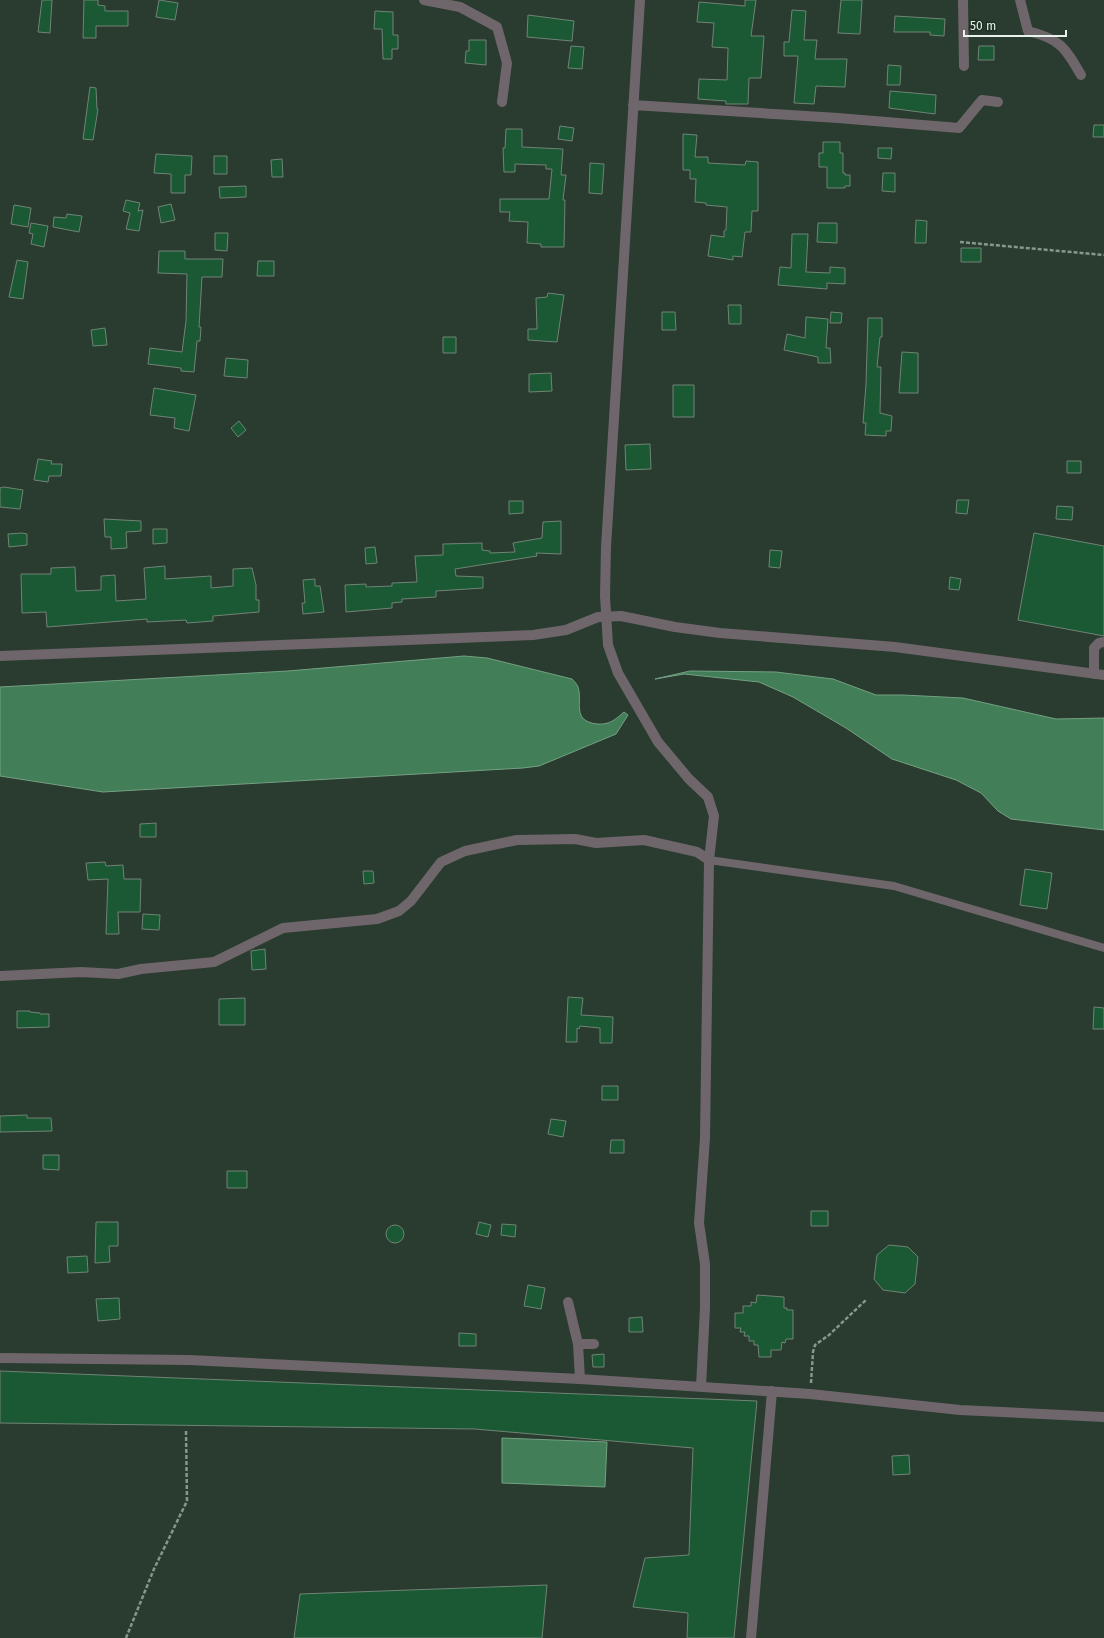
<svg xmlns="http://www.w3.org/2000/svg" width="1104" height="1638" font-family="'Fira Sans',sans-serif">
  <rect width="100%" height="100%" fill="#2a3b2f"/>
  <path fill="#427e57" stroke="#74a183" d="M 464,656 L 487,658 L 572,679 C 574,681 577,684 578,687 C 583,702 571,721 597,724 C 609,725 615,720 624,712 L 628,715 L 616,734 L 539,766 L 523,768 L 103,792 L 0,776 L 0,687 L 288,671 Z
    M 690,671 L 776,672 L 833,679 L 876,695 L 903,695 L 963,698 L 1056,719 L 1104,718 L 1104,830 L 1011,819 L 998,811 L 981,793 L 956,780 L 892,759 L 846,728 L 793,697 L 759,682 L 684,674 L 655,679 Z
    M 502,1438 L 607,1442 L 605,1487 L 502,1483 Z"/>
  <path fill="#1a5934" stroke="#708476" d="M 42,0 L 52,0 L 50,33 L 38,32 Z
    M 84,0 L 98,0 L 98,5 L 105,6 L 105,11 L 128,11 L 128,26 L 96,26 L 96,38 L 83,38 Z
    M 159,0 L 178,3 L 175,20 L 156,17 Z
    M 745,0 L 756,0 L 751,36 L 764,36 L 761,78 L 749,78 L 748,104 L 726,104 L 726,101 L 698,99 L 699,79 L 727,80 L 728,48 L 712,47 L 714,23 L 697,22 L 699,2 L 745,6 Z
    M 841,0 L 862,0 L 860,34 L 838,33 Z
    M 792,10 L 806,11 L 804,40 L 817,40 L 815,59 L 847,59 L 845,87 L 816,86 L 814,104 L 794,103 L 798,56 L 784,56 L 784,42 L 789,42 Z
    M 375,11 L 393,12 L 393,35 L 398,35 L 398,49 L 392,49 L 392,59 L 383,59 L 382,29 L 374,29 Z
    M 528,15 L 574,21 L 572,41 L 527,37 Z
    M 895,16 L 945,19 L 944,36 L 930,35 L 930,32 L 894,32 Z
    M 469,40 L 486,40 L 486,65 L 465,63 L 466,51 L 469,51 Z
    M 571,46 L 584,47 L 582,69 L 568,68 Z
    M 979,46 L 994,46 L 994,60 L 978,60 Z
    M 888,65 L 901,66 L 900,85 L 887,85 Z
    M 90,87 L 96,88 L 97,109 L 98,109 L 93,140 L 83,139 Z
    M 890,91 L 936,95 L 935,114 L 889,108 Z
    M 1094,125 L 1104,125 L 1104,137 L 1093,137 Z
    M 560,126 L 574,128 L 572,141 L 558,139 Z
    M 506,129 L 522,129 L 522,147 L 563,149 L 561,175 L 566,175 L 563,200 L 565,200 L 564,247 L 541,247 L 541,244 L 527,243 L 528,222 L 509,221 L 510,212 L 500,212 L 500,199 L 549,199 L 552,169 L 546,169 L 546,165 L 515,164 L 515,172 L 504,172 L 503,148 L 505,148 Z
    M 683,134 L 697,135 L 695,157 L 708,157 L 708,163 L 745,165 L 746,161 L 758,162 L 758,211 L 752,211 L 751,232 L 745,232 L 742,257 L 733,256 L 733,260 L 708,256 L 711,235 L 724,237 L 724,231 L 726,230 L 727,207 L 706,205 L 706,203 L 695,202 L 696,179 L 690,179 L 690,170 L 683,170 Z
    M 823,142 L 840,142 L 840,153 L 843,153 L 843,173 L 845,173 L 845,175 L 850,175 L 850,186 L 845,186 L 845,188 L 827,188 L 827,167 L 819,167 L 819,153 L 823,153 Z
    M 878,148 L 892,148 L 891,159 L 878,158 Z
    M 156,154 L 192,156 L 191,175 L 185,175 L 185,193 L 171,193 L 171,174 L 154,173 Z
    M 214,156 L 227,156 L 227,174 L 214,174 Z
    M 282,159 L 283,177 L 272,177 L 271,160 Z
    M 590,163 L 604,164 L 602,194 L 589,193 Z
    M 883,173 L 895,173 L 895,192 L 882,191 Z
    M 246,186 L 246,197 L 220,198 L 219,187 Z
    M 126,200 L 140,203 L 138,211 L 143,210 L 139,231 L 126,229 L 130,213 L 123,211 Z
    M 171,204 L 175,220 L 161,223 L 158,207 Z
    M 14,205 L 31,208 L 28,227 L 11,224 Z
    M 67,214 L 82,216 L 79,232 L 53,227 L 54,217 L 66,218 Z
    M 916,220 L 927,221 L 926,243 L 915,243 Z
    M 31,223 L 48,226 L 44,247 L 31,244 L 33,234 L 29,233 Z
    M 818,223 L 837,223 L 837,243 L 817,242 Z
    M 215,233 L 228,233 L 227,251 L 215,250 Z
    M 792,234 L 808,234 L 806,272 L 830,273 L 830,267 L 845,268 L 845,284 L 827,283 L 827,289 L 778,285 L 780,267 L 791,268 Z
    M 961,248 L 981,248 L 981,262 L 961,262 Z
    M 159,251 L 185,251 L 185,259 L 223,259 L 222,277 L 202,277 L 199,327 L 201,327 L 200,341 L 197,341 L 194,372 L 181,371 L 181,368 L 148,364 L 150,348 L 182,352 L 186,321 L 187,274 L 158,273 Z
    M 17,260 L 28,262 L 23,299 L 9,297 Z
    M 258,261 L 274,261 L 274,276 L 257,276 Z
    M 548,293 L 564,295 L 557,342 L 528,340 L 528,329 L 537,329 L 536,298 L 547,297 Z
    M 728,305 L 741,305 L 741,324 L 729,324 Z
    M 662,312 L 675,312 L 676,330 L 662,330 Z
    M 831,312 L 842,313 L 841,323 L 830,323 Z
    M 806,317 L 828,319 L 826,348 L 830,348 L 831,363 L 818,363 L 818,357 L 784,350 L 787,334 L 805,338 Z
    M 868,318 L 882,318 L 882,337 L 880,337 L 877,367 L 881,367 L 880,413 L 892,416 L 891,431 L 886,431 L 886,436 L 865,435 L 866,423 L 863,423 L 866,384 Z
    M 105,328 L 107,345 L 93,346 L 91,330 Z
    M 443,337 L 456,337 L 456,353 L 443,353 Z
    M 902,352 L 918,353 L 918,393 L 899,393 Z
    M 226,358 L 248,360 L 247,378 L 224,376 Z
    M 551,373 L 552,391 L 529,392 L 529,374 Z
    M 673,385 L 694,385 L 694,417 L 673,417 Z
    M 154,388 L 196,395 L 189,431 L 174,428 L 175,418 L 150,415 Z
    M 239,421 L 246,430 L 238,437 L 231,428 Z
    M 650,444 L 651,469 L 626,470 L 625,445 Z
    M 38,459 L 52,461 L 51,464 L 62,464 L 61,476 L 49,476 L 48,482 L 34,480 Z
    M 1067,461 L 1081,461 L 1081,473 L 1067,473 Z
    M 4,487 L 23,490 L 20,509 L 0,507 L 0,488 Z
    M 957,500 L 969,500 L 967,514 L 956,513 Z
    M 509,501 L 523,501 L 523,513 L 509,514 Z
    M 1057,506 L 1073,507 L 1072,520 L 1056,519 Z
    M 104,519 L 141,521 L 141,531 L 126,532 L 127,548 L 111,549 L 111,537 L 105,537 Z
    M 561,521 L 561,554 L 536,553 L 537,556 L 455,569 L 456,576 L 483,577 L 483,588 L 436,591 L 436,597 L 402,599 L 402,602 L 392,603 L 392,608 L 346,612 L 345,585 L 366,584 L 366,587 L 392,586 L 392,583 L 417,582 L 415,556 L 443,555 L 443,544 L 482,543 L 482,550 L 490,551 L 490,553 L 515,552 L 513,543 L 542,538 L 543,522 Z
    M 153,529 L 167,529 L 167,543 L 153,544 Z
    M 22,533 L 27,534 L 27,545 L 9,547 L 8,534 Z
    M 1034,533 L 1104,546 L 1104,636 L 1018,620 Z
    M 375,547 L 377,563 L 366,564 L 365,548 Z
    M 770,550 L 782,551 L 780,568 L 769,567 Z
    M 165,566 L 165,579 L 211,576 L 211,588 L 233,586 L 233,569 L 252,568 L 256,585 L 256,600 L 259,600 L 259,612 L 213,616 L 213,621 L 187,623 L 186,620 L 147,622 L 147,619 L 47,627 L 46,612 L 22,613 L 21,574 L 51,574 L 51,568 L 75,567 L 76,591 L 101,590 L 101,576 L 115,575 L 116,601 L 146,599 L 144,568 Z
    M 950,577 L 961,579 L 959,590 L 949,589 Z
    M 315,579 L 315,586 L 320,586 L 324,612 L 303,614 L 302,603 L 305,603 L 303,580 Z
    M 156,823 L 156,837 L 140,837 L 140,824 Z
    M 105,862 L 106,866 L 123,865 L 124,879 L 141,879 L 140,912 L 118,912 L 119,934 L 106,934 L 108,879 L 88,880 L 86,863 Z
    M 1025,869 L 1052,873 L 1047,909 L 1020,905 Z
    M 363,871 L 373,871 L 374,883 L 364,884 Z
    M 143,914 L 160,915 L 159,930 L 142,929 Z
    M 265,949 L 266,969 L 252,970 L 251,951 Z
    M 568,997 L 583,998 L 581,1015 L 613,1017 L 612,1043 L 600,1043 L 600,1028 L 580,1026 L 579,1029 L 577,1028 L 577,1042 L 566,1042 Z
    M 245,998 L 245,1025 L 219,1025 L 219,999 Z
    M 1094,1007 L 1104,1008 L 1104,1029 L 1093,1029 Z
    M 17,1011 L 30,1011 L 30,1012 L 40,1013 L 40,1014 L 49,1014 L 49,1027 L 17,1028 Z
    M 602,1086 L 618,1086 L 618,1100 L 602,1100 Z
    M 27,1115 L 27,1118 L 51,1118 L 52,1131 L 0,1132 L 0,1116 Z
    M 551,1119 L 566,1121 L 563,1137 L 548,1134 Z
    M 611,1140 L 624,1140 L 624,1153 L 610,1153 Z
    M 43,1155 L 59,1155 L 59,1170 L 43,1169 Z
    M 227,1171 L 247,1171 L 247,1188 L 227,1188 Z
    M 811,1211 L 828,1211 L 828,1226 L 811,1226 Z
    M 96,1222 L 118,1222 L 118,1246 L 109,1246 L 110,1262 L 95,1263 Z
    M 479,1222 L 491,1225 L 488,1237 L 476,1234 Z
    M 502,1224 L 516,1225 L 515,1237 L 501,1235 Z
    M386 1234a9 9 0 1 1 18 0a9 9 0 1 1-18 0Z
    M 889,1245 L 908,1247 L 918,1257 L 915,1284 L 905,1293 L 883,1290 L 874,1279 L 877,1255 Z
    M 87,1256 L 88,1272 L 68,1273 L 67,1257 Z
    M 528,1285 L 545,1288 L 541,1309 L 524,1306 Z
    M 757,1295 L 784,1297 L 784,1308 L 787,1308 L 787,1310 L 793,1310 L 793,1339 L 786,1339 L 785,1343 L 782,1342 L 781,1350 L 771,1350 L 771,1357 L 759,1357 L 758,1345 L 754,1345 L 754,1341 L 749,1341 L 749,1336 L 744,1336 L 745,1332 L 740,1332 L 741,1328 L 735,1328 L 735,1313 L 743,1313 L 743,1306 L 751,1306 L 751,1302 L 756,1303 Z
    M 119,1298 L 120,1319 L 98,1321 L 96,1299 Z
    M 642,1317 L 643,1332 L 629,1332 L 629,1318 Z
    M 459,1333 L 476,1334 L 476,1346 L 459,1346 Z
    M 604,1354 L 604,1367 L 593,1367 L 592,1355 Z
    M 0,1371 L 757,1401 L 734,1638 L 687,1638 L 688,1613 L 633,1607 L 645,1558 L 689,1555 L 693,1448 L 475,1429 L 0,1423 Z
    M 909,1455 L 910,1474 L 893,1475 L 892,1456 Z
    M 547,1585 L 542,1638 L 294,1638 L 300,1594 Z"/>
  <g fill="none" stroke-linecap="round" stroke-linejoin="round">
    <path stroke="#88968c" stroke-width="2.5" stroke-dasharray="4 2" stroke-linecap="butt" d="M 960,242 L 1104,255
      M 811,1383 L 813,1352 L 815,1345 L 829,1335 L 867,1299
      M 126,1638 L 154,1569 L 187,1501 L 186,1431"/>
    <path stroke="#6f666c" stroke-width="8" d="M 709,860 L 894,886 L 1104,948"/>
    <path stroke="#6f666c" stroke-width="10" d="M 424,0 L 460,7 L 497,27 L 507,63 L 502,102
      M 640,0 L 606,547 L 605,596 L 608,645 L 618,673 L 658,742 L 689,779 L 708,797 L 714,816 L 709,860 L 705,1138 L 699,1223 L 705,1264 L 705,1308 L 701,1387
      M 963,0 L 964,66
      M 1020,0 L 1028,31 C 1060,39 1065,47 1081,75
      M 633,105 L 838,118 L 959,128 L 982,100 L 998,102
      M 0,656 L 533,635 L 566,630 L 598,617 L 621,616 L 675,627 L 720,633 L 895,647 L 1104,675
      M 1094,674 L 1094,648 L 1099,643 L 1104,642
      M 0,976 L 81,972 L 118,974 L 141,969 L 214,962 L 283,928 L 377,919 L 399,911 L 411,901 L 441,862 L 465,851 L 517,840 L 575,839 L 596,843 L 644,840 L 697,852 L 709,860
      M 568,1302 L 578,1344 L 580,1379
      M 578,1344 L 594,1344
      M 0,1358 L 189,1360 L 580,1379 L 810,1394 L 960,1410 L 1104,1417
      M 751,1638 L 772,1391"/>
  </g>
  <path d="M964 30v6h102v-6" fill="none" stroke="#e8f3eb" stroke-width="2"/>
  <text x="970" y="30" font-size="12" fill="#e8f3eb" stroke="#203125" stroke-width="3" paint-order="stroke">50 m</text>
</svg>
